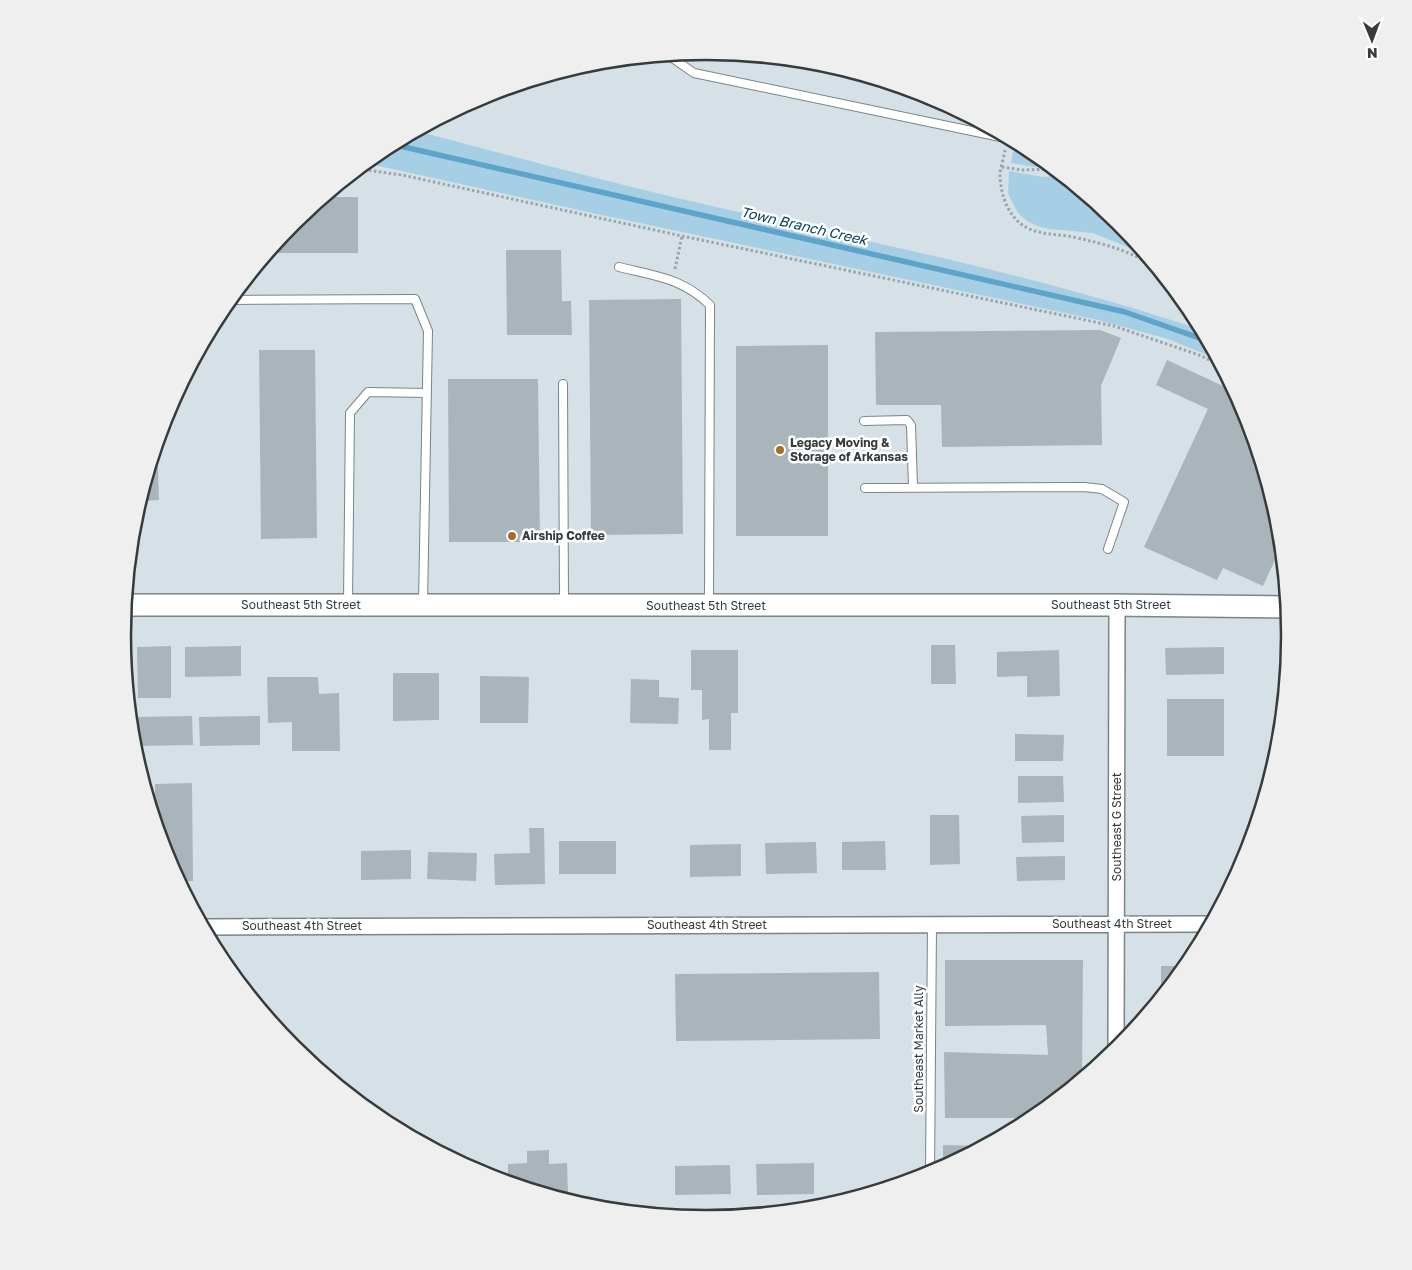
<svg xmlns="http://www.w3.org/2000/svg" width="1412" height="1270" font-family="'Golos Text',sans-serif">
  <rect width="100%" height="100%" fill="#d6e0e7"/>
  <path fill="#a6cfe6" d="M 416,131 C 502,153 587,177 673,197 C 850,238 1029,272 1202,330 L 1217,359 L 1168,339 L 1098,320 L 592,213 L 374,165 L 377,154 L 382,149 Z
    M 1016,150 L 1032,151 L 1051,166 L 1035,167 L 1011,163 L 1013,152 Z
    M 1009,171 L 1043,177 L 1061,175 L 1119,222 L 1145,254 L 1093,233 L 1049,229 L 1037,226 L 1027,221 L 1018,213 L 1008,194 Z"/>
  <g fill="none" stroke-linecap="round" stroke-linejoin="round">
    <path stroke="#5ea3c8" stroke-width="5.5" d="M 391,144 L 1125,312 L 1208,341"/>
  </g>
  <path fill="#aab4bb" d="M 324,197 L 358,197 L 358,253 L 268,253 L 293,222 Z
    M 506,250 L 561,250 L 562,301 L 571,301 L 572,335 L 507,335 Z
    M 681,299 L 683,534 L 591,535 L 589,300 Z
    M 1100,330 L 1121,338 L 1101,386 L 1102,445 L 942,447 L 941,405 L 876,405 L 875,332 Z
    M 828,345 L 828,536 L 736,536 L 736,346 Z
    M 259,350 L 315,350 L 317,538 L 261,539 Z
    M 1167,360 L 1234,391 L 1245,412 L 1279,521 L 1281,547 L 1263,586 L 1223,568 L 1217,580 L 1144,547 L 1208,409 L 1156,385 Z
    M 448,379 L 538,379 L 540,542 L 449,542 Z
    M 157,443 L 159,500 L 140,501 Z
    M 931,645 L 955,645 L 956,684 L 931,684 Z
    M 171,646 L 171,698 L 138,698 L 137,647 Z
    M 241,646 L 241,676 L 185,677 L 185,647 Z
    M 1224,647 L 1224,674 L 1166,675 L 1165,648 Z
    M 691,650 L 738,650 L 738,713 L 731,713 L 731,750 L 709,750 L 709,719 L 702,720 L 702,690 L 691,690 Z
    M 1059,650 L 1060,696 L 1027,697 L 1027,676 L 997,677 L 997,652 Z
    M 393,673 L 439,673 L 439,720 L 393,721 Z
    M 480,676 L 529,677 L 528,723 L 480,723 Z
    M 267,677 L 318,677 L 319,694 L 339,693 L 340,751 L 292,751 L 292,722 L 268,723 Z
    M 631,679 L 659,680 L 659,697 L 679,698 L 678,724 L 630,723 Z
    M 1167,699 L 1224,699 L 1224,756 L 1167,756 Z
    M 192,716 L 193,745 L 135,746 L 134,717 Z
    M 260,716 L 260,745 L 200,746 L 199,717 Z
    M 1015,734 L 1064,735 L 1063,761 L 1015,761 Z
    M 1018,776 L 1063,776 L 1064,802 L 1018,803 Z
    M 192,783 L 193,881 L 179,881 L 167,858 L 155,821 L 155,784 Z
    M 930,815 L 959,815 L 960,864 L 930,865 Z
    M 1064,815 L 1064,842 L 1022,843 L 1021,816 Z
    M 529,828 L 544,828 L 545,884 L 495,885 L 494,854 L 530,853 Z
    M 559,841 L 616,841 L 616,874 L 559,874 Z
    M 885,841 L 886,870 L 842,870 L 842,842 Z
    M 816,842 L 817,873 L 766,874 L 765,843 Z
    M 741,844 L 741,876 L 690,877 L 690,845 Z
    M 411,850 L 411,879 L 361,880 L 361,851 Z
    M 428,852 L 477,853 L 476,881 L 427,879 Z
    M 1065,856 L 1065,880 L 1017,881 L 1016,857 Z
    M 945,960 L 1083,960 L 1082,1078 L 1033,1118 L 945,1118 L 944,1052 L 1048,1055 L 1046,1025 L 945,1026 Z
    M 1161,966 L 1186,966 L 1161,996 Z
    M 879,972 L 880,1039 L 676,1041 L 675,974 Z
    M 943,1145 L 982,1146 L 943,1167 Z
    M 549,1150 L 549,1164 L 567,1163 L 568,1194 L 550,1195 L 508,1182 L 508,1164 L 527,1163 L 527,1151 Z
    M 814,1163 L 814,1194 L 757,1195 L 756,1164 Z
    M 730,1165 L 731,1194 L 675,1195 L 675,1166 Z"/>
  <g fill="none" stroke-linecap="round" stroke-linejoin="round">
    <g stroke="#7a848a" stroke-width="10">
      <path id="lane" d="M 668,55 L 694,73 L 1010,139
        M 619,267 C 656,276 682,278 710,305 L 709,603
        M 229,300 L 415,299 L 428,331 L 423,603
        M 563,384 L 564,604
        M 864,421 L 907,420 L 911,425 L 913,487
        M 865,488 L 1084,487 L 1102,489 L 1124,502 L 1108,549
        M 348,603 L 350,413 L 368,392 L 427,393
        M 930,1174 L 932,925"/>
    </g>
    <g stroke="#7a848a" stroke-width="18">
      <path id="street" d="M 203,927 L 1210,924
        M 1116,1050 L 1117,605"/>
    </g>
    <g stroke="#7a848a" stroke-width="24">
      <path id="secondary" d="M 125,605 L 1109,605 L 1287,607"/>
    </g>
    <path stroke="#9ba4a9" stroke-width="3" stroke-dasharray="2.5 2.5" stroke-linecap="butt" d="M 1005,150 C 1004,158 1000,168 1000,176 C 1001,198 1010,222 1032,230 C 1045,235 1059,234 1073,237 C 1105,244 1129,250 1156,268
      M 1002,167 L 1022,170 L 1054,169
      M 359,169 L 402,175 L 682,236 L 1114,326 L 1199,355 L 1220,365
      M 675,269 L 682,236"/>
    <use href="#lane" stroke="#fff" stroke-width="8"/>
    <use href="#street" stroke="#fff" stroke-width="15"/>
    <use href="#secondary" stroke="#fff" stroke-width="21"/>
  </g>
  <g fill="#a56c2b" stroke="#fff" stroke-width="2">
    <circle cx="780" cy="450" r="5"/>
    <circle cx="512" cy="536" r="5"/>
  </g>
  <g text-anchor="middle" stroke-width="5" stroke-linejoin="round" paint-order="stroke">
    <g font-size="12" font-weight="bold" fill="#363b3d" stroke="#fff" text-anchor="start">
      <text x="790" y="447">Legacy Moving &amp;<tspan x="790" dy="14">Storage of Arkansas</tspan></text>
      <text x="522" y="540">Airship Coffee</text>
    </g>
    <g font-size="12" fill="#363b3d" stroke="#fff">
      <text x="301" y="609">Southeast 5th Street</text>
      <text x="1111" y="609">Southeast 5th Street</text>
      <text x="706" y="610">Southeast 5th Street</text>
      <text transform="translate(1117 827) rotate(-90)" y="4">Southeast G Street</text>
      <text x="1112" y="928">Southeast 4th Street</text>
      <text x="707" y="929">Southeast 4th Street</text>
      <text x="302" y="930">Southeast 4th Street</text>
      <text transform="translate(919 1049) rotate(-90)" y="4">Southeast Market Ally</text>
    </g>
    <g font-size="14" font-style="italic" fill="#06425c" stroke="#fff">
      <text transform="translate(804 226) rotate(13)" y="5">Town Branch Creek</text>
    </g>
  </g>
  <path d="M0 0H1412V1270H0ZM131 635a575 575 0 1 1 1150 0a575 575 0 1 1-1150 0Z" fill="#efefef" fill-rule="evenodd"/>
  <path fill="none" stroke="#363b3d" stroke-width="2.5" d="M131 635a575 575 0 1 1 1150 0a575 575 0 1 1-1150 0Z"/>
  <g transform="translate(1372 40) rotate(179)" stroke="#ffffff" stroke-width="4" paint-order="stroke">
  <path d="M0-4L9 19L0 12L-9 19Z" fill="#363b3d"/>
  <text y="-8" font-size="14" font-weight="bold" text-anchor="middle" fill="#363b3d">N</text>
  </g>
</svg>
